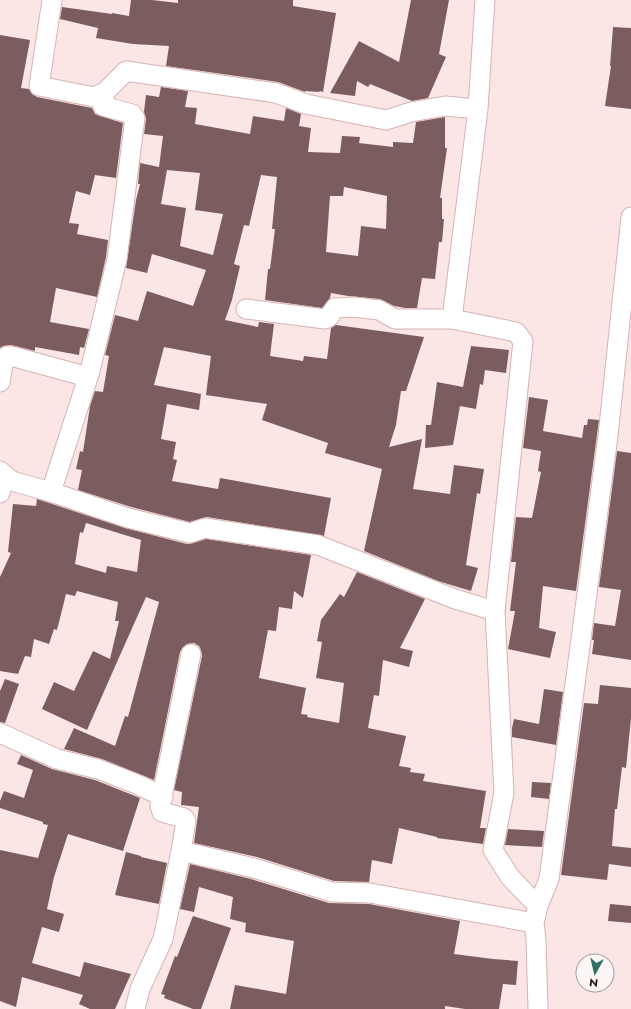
<svg xmlns="http://www.w3.org/2000/svg" width="631" height="1009" font-family="Jost,sans-serif">
  <rect width="100%" height="100%" fill="#fbe5e5"/>
  <path fill="#7c5d5f" fill-rule="evenodd" d="M 131,0 L 152,0 L 178,3 L 178,0 L 293,0 L 293,6 L 336,13 L 323,92 L 320,91 L 319,92 L 305,91 L 305,92 L 278,82 L 166,66 L 169,46 L 133,44 L 96,38 L 98,28 L 60,19 L 62,7 L 112,14 L 112,13 L 129,16 Z
    M 411,0 L 449,0 L 439,54 L 446,57 L 428,98 L 412,101 L 370,84 L 368,87 L 357,81 L 355,96 L 330,93 L 359,41 L 399,62 Z
    M 613,27 L 631,28 L 631,109 L 605,106 L 611,66 L 610,66 Z
    M 0,35 L 30,40 L 21,88 L 29,89 L 32,94 L 37,97 L 92,108 L 95,114 L 100,116 L 123,123 L 116,178 L 95,175 L 90,195 L 76,191 L 69,223 L 79,224 L 77,234 L 108,240 L 106,257 L 97,297 L 56,288 L 50,322 L 89,329 L 84,348 L 80,347 L 79,355 L 35,347 L 35,351 L 11,345 L 3,346 L 0,348 Z
    M 161,87 L 188,91 L 185,107 L 197,108 L 195,124 L 250,134 L 253,116 L 284,121 L 286,108 L 301,114 L 299,126 L 311,128 L 308,152 L 340,153 L 342,136 L 360,137 L 359,143 L 393,147 L 393,142 L 413,143 L 416,122 L 445,117 L 445,148 L 447,148 L 440,198 L 442,198 L 442,219 L 444,219 L 442,242 L 439,242 L 435,279 L 422,278 L 417,308 L 405,308 L 394,306 L 380,299 L 348,296 L 331,293 L 330,298 L 322,308 L 265,300 L 268,269 L 270,269 L 275,229 L 272,229 L 277,177 L 261,175 L 249,226 L 244,225 L 234,264 L 240,266 L 232,300 L 225,320 L 258,327 L 259,322 L 274,324 L 270,356 L 303,361 L 304,356 L 327,359 L 331,328 L 336,325 L 424,337 L 406,391 L 401,391 L 396,425 L 389,447 L 422,439 L 413,489 L 450,494 L 454,465 L 484,469 L 480,494 L 477,493 L 466,565 L 478,568 L 471,591 L 438,581 L 364,551 L 382,469 L 325,453 L 328,443 L 262,420 L 267,404 L 206,395 L 211,356 L 164,347 L 154,385 L 201,394 L 199,410 L 167,404 L 161,439 L 176,442 L 173,459 L 177,460 L 172,481 L 218,489 L 220,478 L 331,498 L 324,536 L 207,517 L 190,522 L 131,507 L 78,490 L 82,470 L 76,469 L 80,451 L 83,452 L 90,406 L 95,391 L 103,392 L 109,356 L 105,355 L 115,315 L 138,321 L 147,291 L 193,306 L 206,270 L 152,254 L 147,273 L 126,268 L 136,200 L 140,184 L 138,184 L 140,163 L 159,167 L 163,136 L 144,134 L 146,119 L 144,112 L 146,95 L 159,97 ZM 167,170 L 200,173 L 195,210 L 223,214 L 213,255 L 180,246 L 186,208 L 161,204 ZM 344,187 L 387,196 L 386,229 L 361,226 L 358,256 L 326,252 L 330,196 L 343,196 Z
    M 471,346 L 509,350 L 506,373 L 485,370 L 483,385 L 480,384 L 476,409 L 460,406 L 453,445 L 425,448 L 426,425 L 431,425 L 437,382 L 463,387 Z
    M 529,397 L 548,400 L 543,431 L 582,438 L 584,425 L 587,425 L 588,419 L 599,420 L 576,591 L 543,586 L 539,628 L 556,632 L 550,658 L 508,649 L 515,611 L 510,611 L 516,562 L 511,562 L 516,517 L 532,518 L 541,472 L 538,471 L 541,451 L 523,448 Z
    M 617,451 L 631,453 L 631,660 L 592,654 L 594,640 L 592,640 L 594,623 L 615,626 L 621,590 L 599,587 Z
    M 37,499 L 125,528 L 187,544 L 193,543 L 206,539 L 311,555 L 303,598 L 294,591 L 292,609 L 279,607 L 276,631 L 268,630 L 259,678 L 306,688 L 301,714 L 308,715 L 307,717 L 339,723 L 344,683 L 316,678 L 322,642 L 317,641 L 321,620 L 340,594 L 344,597 L 357,572 L 425,599 L 400,648 L 413,651 L 409,667 L 383,660 L 379,696 L 374,695 L 368,728 L 406,736 L 399,766 L 411,768 L 410,772 L 425,774 L 423,781 L 486,791 L 480,828 L 486,828 L 483,844 L 437,838 L 437,837 L 399,828 L 392,864 L 372,860 L 369,882 L 334,881 L 257,857 L 194,843 L 199,807 L 181,805 L 182,792 L 174,790 L 202,656 L 201,650 L 199,646 L 194,643 L 187,644 L 183,647 L 180,652 L 154,780 L 102,759 L 64,749 L 74,728 L 115,746 L 125,716 L 128,717 L 159,602 L 146,597 L 117,662 L 116,662 L 117,662 L 87,730 L 42,709 L 54,682 L 74,691 L 93,651 L 110,659 L 119,621 L 115,621 L 118,602 L 77,591 L 75,596 L 66,594 L 57,630 L 54,629 L 49,644 L 34,639 L 31,657 L 25,656 L 18,674 L 0,671 L 0,577 L 11,553 L 8,552 L 13,504 L 36,506 ZM 86,523 L 141,540 L 137,572 L 107,566 L 106,573 L 75,564 L 80,532 L 83,533 Z
    M 5,679 L 19,684 L 5,723 L 0,722 L 0,691 Z
    M 600,685 L 631,688 L 631,718 L 626,768 L 622,767 L 617,809 L 615,809 L 612,846 L 631,848 L 631,867 L 609,864 L 607,880 L 561,875 L 584,703 L 598,704 Z
    M 544,689 L 563,692 L 556,745 L 512,737 L 512,728 L 514,719 L 539,724 Z
    M 21,755 L 52,769 L 95,780 L 140,798 L 123,851 L 68,834 L 54,877 L 47,909 L 64,914 L 59,932 L 42,927 L 32,963 L 80,977 L 84,962 L 131,974 L 115,1009 L 90,1009 L 79,1004 L 83,995 L 22,977 L 16,1007 L 0,1001 L 0,850 L 38,858 L 48,825 L 43,824 L 43,822 L 0,808 L 0,801 L 4,791 L 24,798 L 33,770 L 17,764 Z
    M 532,782 L 551,783 L 549,799 L 531,797 Z
    M 508,829 L 544,831 L 542,847 L 505,845 Z
    M 126,852 L 141,856 L 141,857 L 167,863 L 159,904 L 115,895 Z
    M 190,864 L 251,879 L 329,903 L 369,904 L 460,921 L 454,954 L 493,959 L 518,961 L 516,985 L 503,984 L 499,1009 L 465,1009 L 445,1006 L 445,1009 L 230,1009 L 235,985 L 286,994 L 294,941 L 245,932 L 246,923 L 230,919 L 233,897 L 199,887 L 194,912 L 180,909 Z
    M 610,904 L 631,906 L 631,923 L 608,921 Z
    M 193,916 L 231,928 L 201,1009 L 193,1009 L 164,998 L 165,995 L 161,994 L 175,956 L 177,957 Z"/>
  <g fill="none" stroke-linecap="round" stroke-linejoin="round">
    <g stroke="#d6b3b4" stroke-width="21">
      <path id="minor" d="M 52,0 L 39,86 L 94,97 L 105,92 L 126,71 L 276,93 L 306,104 L 386,120 L 411,112 L 445,106 L 478,109
        M 485,0 L 478,109 L 452,319 L 516,332 L 523,341 L 495,611 L 504,793 L 493,850 L 510,877 L 538,906 L 534,923 L 536,940 L 538,1009
        M 246,309 L 325,319 L 329,317 L 335,308 L 354,307 L 379,310 L 395,319 L 452,319
        M 0,382 L 4,359 L 7,356 L 11,356 L 88,377
        M 0,471 L 12,481 L 51,492 L 128,518 L 190,533 L 205,528 L 318,545 L 455,599 L 495,611
        M 51,492 L 90,371 L 117,259 L 135,118 L 132,114 L 103,106 L 105,92
        M 0,493 L 5,475
        M 191,654 L 160,806 L 162,812 L 184,818 L 186,821 L 181,851 L 254,868 L 332,892 L 370,893 L 534,923
        M 0,733 L 57,759 L 98,769 L 139,785 L 163,797
        M 538,906 L 549,879 L 608,436 L 631,217
        M 135,1009 L 140,989 L 163,939 L 181,851"/>
    </g>
    <use href="#minor" stroke="#fff" stroke-width="19"/>
  </g>
  <g transform="translate(595 973) rotate(188)"><circle r="19" fill="#fdf6f6" stroke="#a79d9e"/>
  <path d="M0-3L7 15L0 10L-7 15Z" fill="#2f7162"/>
  <text y="-6" font-size="11" font-weight="bold" text-anchor="middle" fill="#251819">N</text>
  </g>
</svg>
